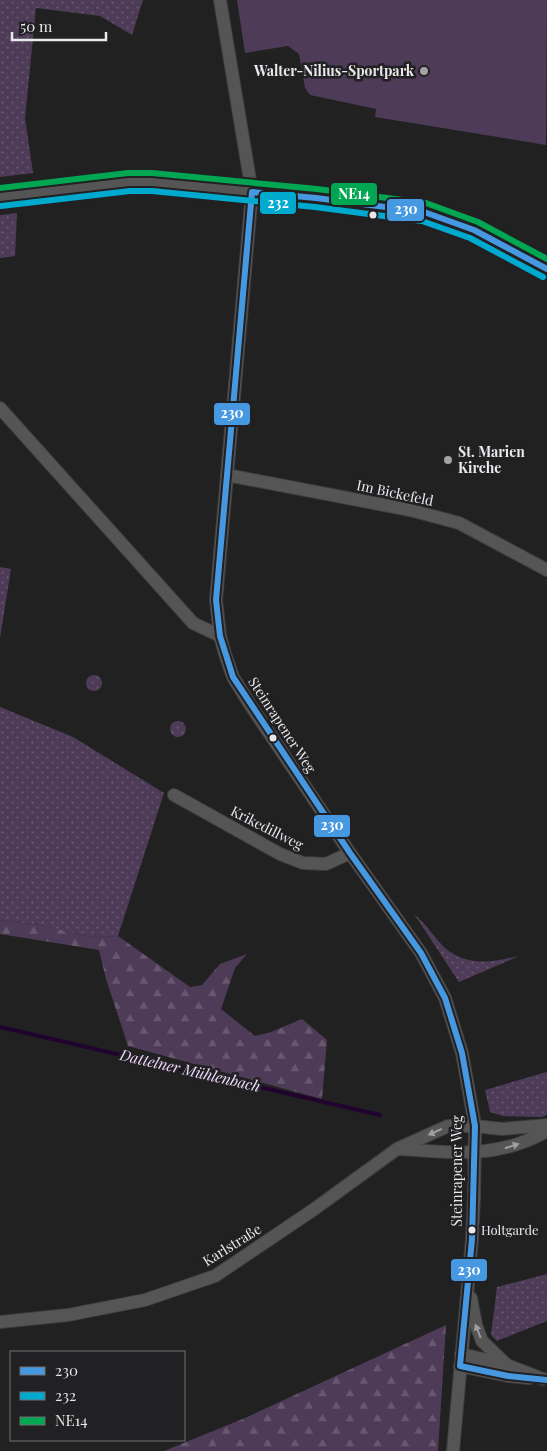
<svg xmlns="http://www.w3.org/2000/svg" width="547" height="1451" font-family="'Playfair Display',serif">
  <defs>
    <pattern id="grass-dots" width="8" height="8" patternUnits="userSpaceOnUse" patternTransform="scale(1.25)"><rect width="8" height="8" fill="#4d3b57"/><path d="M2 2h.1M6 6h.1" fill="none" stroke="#67576f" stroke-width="1.8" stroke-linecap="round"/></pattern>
    <pattern id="forest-firs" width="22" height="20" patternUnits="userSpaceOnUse" patternTransform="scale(1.25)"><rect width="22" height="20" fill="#4d3b57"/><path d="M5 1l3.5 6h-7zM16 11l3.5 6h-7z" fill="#67576f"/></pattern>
  </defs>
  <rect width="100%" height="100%" fill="#212121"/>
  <path fill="url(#grass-dots)" d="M 0,0 L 143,0 L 132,35 L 100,16 L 36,8 L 25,118 L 33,173 L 0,177 Z
    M 17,213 L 15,256 L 0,258 L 0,215 Z
    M 0,567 L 11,569 L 0,638 Z
    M86 683a8 8 0 1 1 16 0a8 8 0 1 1-16 0Z
    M 0,707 L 73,737 L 164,793 L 118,936 L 91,937 L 40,925 L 0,920 Z
    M170 729a8 8 0 1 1 16 0a8 8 0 1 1-16 0Z
    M 414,914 C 426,924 434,937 445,948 C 467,967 493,962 519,956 L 459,982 Z
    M 547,1072 L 547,1115 L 542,1117 L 503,1116 L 490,1112 L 485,1090 Z
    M 547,1274 L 547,1321 L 497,1341 L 491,1335 L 497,1287 Z"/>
  <path fill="url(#forest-firs)" d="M 0,920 L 40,925 L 91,937 L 118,936 L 190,987 L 202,985 L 220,964 L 247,954 L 235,968 L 221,1009 L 255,1036 L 271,1032 L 302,1019 L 327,1040 L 322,1099 L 128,1046 L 106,979 L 99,950 L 0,934 Z
    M 446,1325 L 438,1451 L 164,1451 L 245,1418 Z"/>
  <path fill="#4d3b57" d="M 237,0 L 547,0 L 546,145 L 375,117 L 376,109 L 310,95 L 305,88 L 299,54 L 288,46 L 245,53 Z"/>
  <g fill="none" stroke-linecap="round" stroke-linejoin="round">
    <path stroke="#20032f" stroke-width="4" d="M 0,1027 L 380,1115"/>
    <g stroke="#3f3e40" stroke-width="14">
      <path id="minor" d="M 220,0 L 252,192 L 216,600 L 220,636 L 225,654 L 233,677 L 249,703 L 350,853 L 421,953 L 445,998 L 462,1053 L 475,1126 L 474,1197 L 472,1239 L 453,1451
        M 0,197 L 129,182 L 152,182 L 316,198 L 424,212 L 474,230 L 547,269
        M 0,408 L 193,623 L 220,636
        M 227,475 L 410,510 L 459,523 L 547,570
        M 174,795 L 280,854 L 303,863 L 326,864 L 350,853
        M 400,1149 C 453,1153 498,1159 547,1131
        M 471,1298 L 476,1325 L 482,1341 L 507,1365 L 543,1379
        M 0,1322 L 68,1315 L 145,1300 L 215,1276 L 313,1210 L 397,1149 L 448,1126 L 475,1126 L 502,1129 L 547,1125
        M 461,1354 L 505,1364
        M 460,1366 L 508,1376 L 529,1378"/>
    </g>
    <use href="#minor" stroke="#565556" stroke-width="12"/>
    <g stroke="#212022" stroke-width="10">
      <path id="bus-1" d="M 252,192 L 216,600 L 220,636 L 233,677 L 350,853 L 421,953 L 445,998 L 462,1053 L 475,1126 L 472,1239 L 460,1366 L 508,1376 L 547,1380
        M 252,192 L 316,198 L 424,212 L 474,230 L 547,269"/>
    </g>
    <g stroke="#212022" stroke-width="10">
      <path id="bus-2" d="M 1,206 L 130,191 L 152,191 L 315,207 L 422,221 L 470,238 L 543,277"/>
    </g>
    <g stroke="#212022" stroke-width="10">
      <path id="bus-3" d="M 0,188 L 128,173 L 152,173 L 317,189 L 426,203 L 478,222 L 547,259"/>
    </g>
    <use href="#bus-1" stroke="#4699e1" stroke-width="6"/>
    <use href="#bus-2" stroke="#00a9ce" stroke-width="6"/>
    <use href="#bus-3" stroke="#00a651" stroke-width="6"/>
  </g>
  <defs><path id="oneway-solid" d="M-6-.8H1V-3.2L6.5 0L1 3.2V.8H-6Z" transform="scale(1.25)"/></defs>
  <g fill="#a09ea0">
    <use href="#oneway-solid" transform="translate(435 1132) rotate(156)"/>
    <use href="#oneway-solid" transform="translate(512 1146) rotate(-18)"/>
    <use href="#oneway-solid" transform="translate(478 1331) rotate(-111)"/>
  </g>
  <g fill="#a3a2a4" stroke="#212022" stroke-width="2">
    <circle cx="424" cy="71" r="5"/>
    <circle cx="448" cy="460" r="5"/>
  </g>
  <g fill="#e9e8ea" stroke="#212022" stroke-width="2">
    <circle cx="373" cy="215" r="4.5"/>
    <circle cx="273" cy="738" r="4.5"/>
    <circle cx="472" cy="1230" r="4.5"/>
  </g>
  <g text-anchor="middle" stroke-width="5" stroke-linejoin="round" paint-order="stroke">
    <g font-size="13" fill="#e9e8ea" stroke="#212022" text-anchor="start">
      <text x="481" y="1235">Holtgarde</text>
    </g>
    <g font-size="14" font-weight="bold" fill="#e9e8ea" stroke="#212022" text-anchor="end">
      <text x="414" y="76">Walter-Nilius-Sportpark</text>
      <text x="458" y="457" text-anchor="start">St. Marien<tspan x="458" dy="16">Kirche</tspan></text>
    </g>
    <g font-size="14" fill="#e9e8ea" stroke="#212022">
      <text transform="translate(395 493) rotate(12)" y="5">Im Bickefeld</text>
      <text transform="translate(282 725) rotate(57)" y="5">Steinrapener Weg</text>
      <text transform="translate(267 828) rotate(27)" y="5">Krikedillweg</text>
      <text transform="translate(457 1171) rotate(-90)" y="5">Steinrapener Weg</text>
      <text transform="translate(232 1245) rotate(-32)" y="5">Karlstraße</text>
    </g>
    <g font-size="15" font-style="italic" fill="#f0dafd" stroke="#212022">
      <text transform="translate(190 1071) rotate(13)" y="5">Dattelner Mühlenbach</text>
    </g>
  </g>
  <g stroke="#212022" stroke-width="2">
    <rect x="330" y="182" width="48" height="24" rx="5" fill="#00a651"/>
    <rect x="259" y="191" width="38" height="24" rx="5" fill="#00a9ce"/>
    <rect x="386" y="198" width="39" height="24" rx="5" fill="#4699e1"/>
    <rect x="213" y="402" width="38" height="24" rx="5" fill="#4699e1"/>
    <rect x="313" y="814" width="38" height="24" rx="5" fill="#4699e1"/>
    <rect x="450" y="1258" width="38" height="24" rx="5" fill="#4699e1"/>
  </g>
  <g font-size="14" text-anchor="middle" font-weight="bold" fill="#fff">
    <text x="354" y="199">NE14</text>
    <text x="278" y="208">232</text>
    <text x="406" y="214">230</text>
    <text x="232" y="418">230</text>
    <text x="332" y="830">230</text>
    <text x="469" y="1275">230</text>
  </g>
  <rect x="10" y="1351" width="175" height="90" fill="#212022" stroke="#717072"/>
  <rect x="20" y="1367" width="25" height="8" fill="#4699e1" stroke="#717072"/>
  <text x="55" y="1376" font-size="15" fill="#e9e8ea">230</text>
  <rect x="20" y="1392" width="25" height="8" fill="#00a9ce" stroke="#717072"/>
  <text x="55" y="1401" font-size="15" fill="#e9e8ea">232</text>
  <rect x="20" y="1417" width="25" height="8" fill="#00a651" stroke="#717072"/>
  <text x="55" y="1426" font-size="15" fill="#e9e8ea">NE14</text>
  <path d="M12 32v8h94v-8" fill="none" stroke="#e9e8ea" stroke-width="2.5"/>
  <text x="20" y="32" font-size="15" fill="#e9e8ea" stroke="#212022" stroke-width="4" paint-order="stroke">50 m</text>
</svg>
